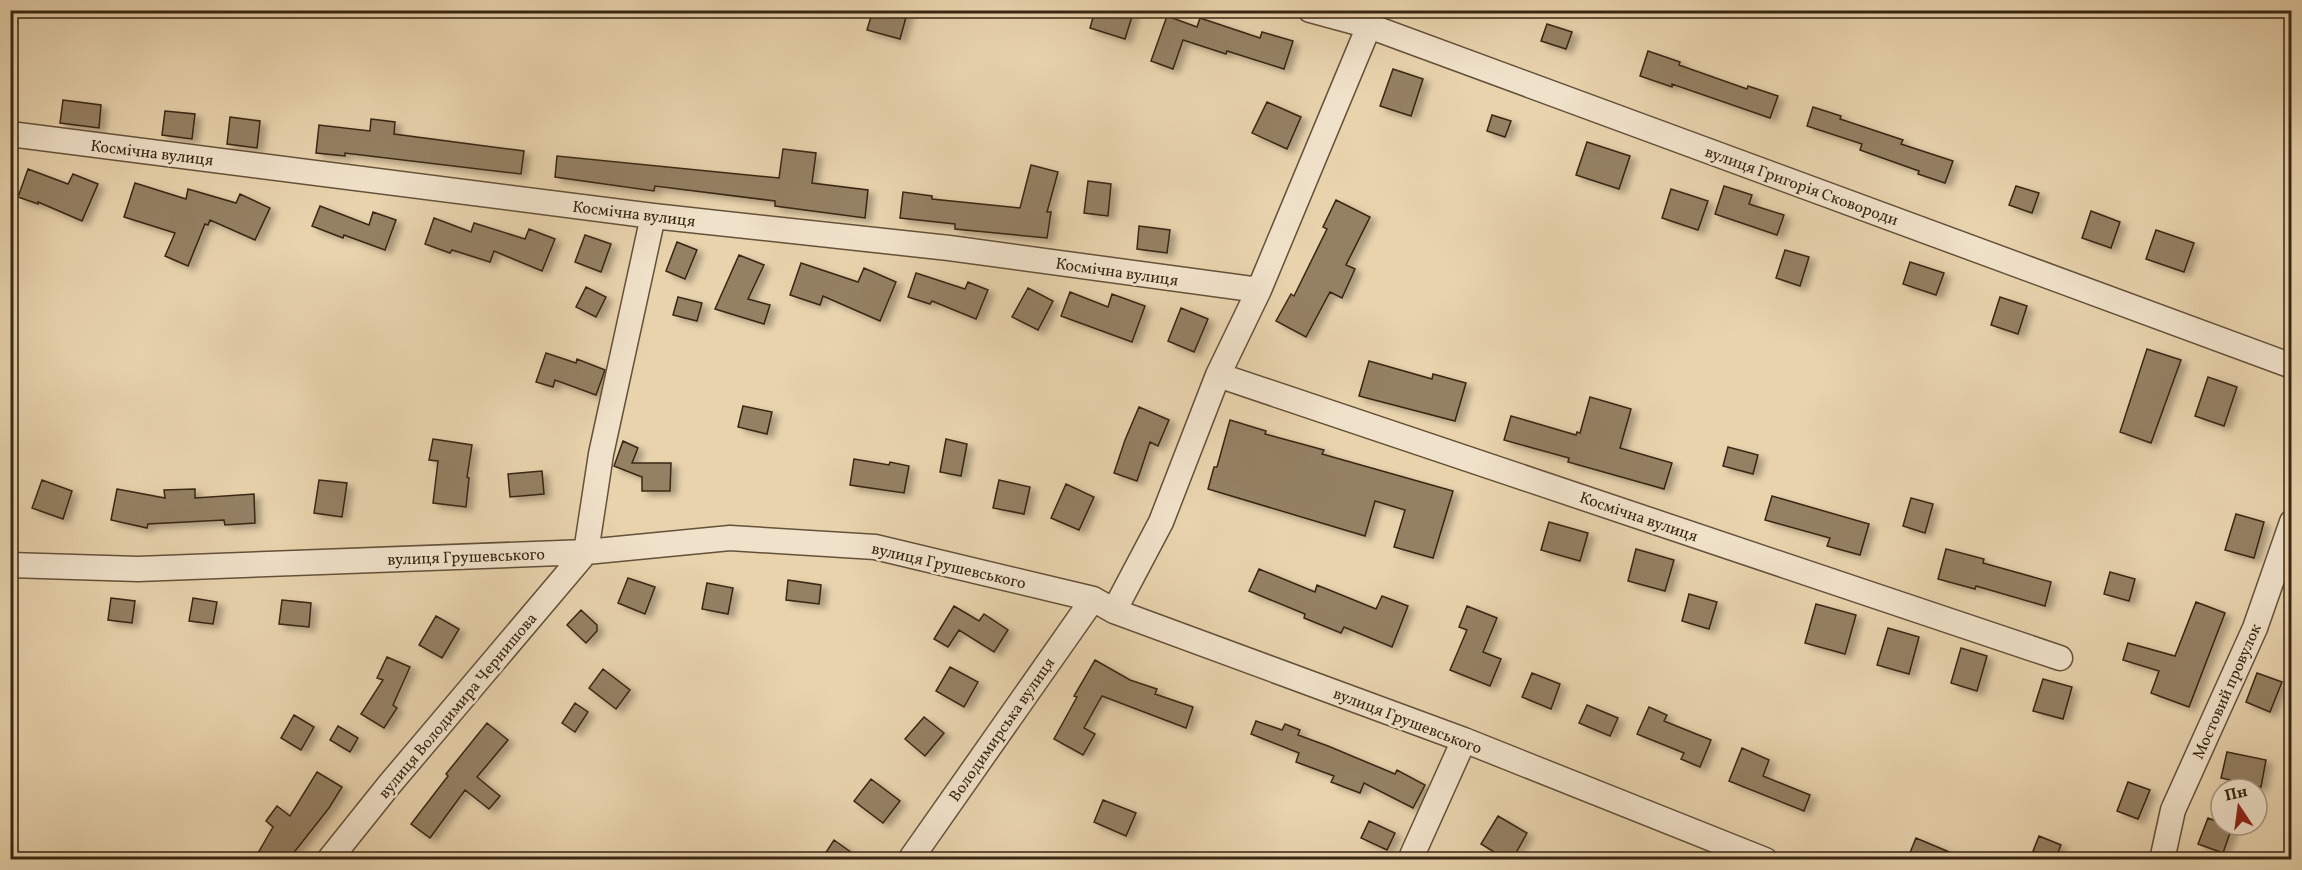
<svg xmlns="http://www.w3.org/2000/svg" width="2302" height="870" font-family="Vollkorn,serif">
  <defs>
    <filter id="shadow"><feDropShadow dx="6" dy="4" stdDeviation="3" flood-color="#0004"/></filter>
  </defs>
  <rect width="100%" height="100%" fill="#e8d3ad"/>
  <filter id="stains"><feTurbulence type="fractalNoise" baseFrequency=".00333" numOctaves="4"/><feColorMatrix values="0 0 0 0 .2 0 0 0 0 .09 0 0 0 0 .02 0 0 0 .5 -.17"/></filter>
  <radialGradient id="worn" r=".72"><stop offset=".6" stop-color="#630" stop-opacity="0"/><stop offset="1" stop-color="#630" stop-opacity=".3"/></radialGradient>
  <path fill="#948063" stroke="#382612" stroke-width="1.5" filter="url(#shadow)" d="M 873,10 L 908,10 L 900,39 L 867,30 Z
    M 1095,10 L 1134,10 L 1125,39 L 1090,28 Z
    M 1167,16 L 1197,27 L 1200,18 L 1260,38 L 1262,32 L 1293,41 L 1284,69 L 1227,51 L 1226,54 L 1183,40 L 1173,69 L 1151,61 Z
    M 1547,24 L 1572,32 L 1566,49 L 1541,41 Z
    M 1648,51 L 1680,62 L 1679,65 L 1747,89 L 1748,86 L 1778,96 L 1770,118 L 1672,84 L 1672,87 L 1640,76 Z
    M 1393,69 L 1423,79 L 1411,116 L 1380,106 Z
    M 63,100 L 101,105 L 99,128 L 60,123 Z
    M 1267,102 L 1301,117 L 1287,149 L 1252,133 Z
    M 1813,107 L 1841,116 L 1840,119 L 1903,140 L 1901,144 L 1953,161 L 1945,183 L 1918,174 L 1919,171 L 1860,150 L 1862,144 L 1807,126 Z
    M 165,111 L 195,114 L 192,139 L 162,135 Z
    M 1492,115 L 1511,121 L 1505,137 L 1487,131 Z
    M 230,117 L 260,121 L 257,148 L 227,144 Z
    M 371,119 L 395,122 L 394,134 L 524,151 L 521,174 L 345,153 L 345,156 L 316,153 L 319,125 L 370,131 Z
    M 1587,142 L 1630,156 L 1619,189 L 1576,175 Z
    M 783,149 L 816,153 L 812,183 L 868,190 L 865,218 L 775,206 L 775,201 L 655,186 L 654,191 L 555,177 L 557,156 L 779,178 Z
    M 1031,165 L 1058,172 L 1047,212 L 1051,212 L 1047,238 L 955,229 L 955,224 L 900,218 L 903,192 L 932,196 L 932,199 L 1020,208 Z
    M 28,169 L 68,184 L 73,174 L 98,184 L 82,221 L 38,202 L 38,204 L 18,197 Z
    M 1088,181 L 1111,184 L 1108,216 L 1084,213 Z
    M 135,183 L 186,199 L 188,189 L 236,203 L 240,194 L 270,208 L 255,240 L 210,220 L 208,225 L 205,224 L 188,266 L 165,256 L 175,233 L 124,217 Z
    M 1724,186 L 1752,195 L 1749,204 L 1784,215 L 1777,235 L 1715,214 Z
    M 2016,186 L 2039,193 L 2032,213 L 2009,205 Z
    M 1671,189 L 1708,201 L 1698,230 L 1662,218 Z
    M 1336,200 L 1370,217 L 1346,265 L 1355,269 L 1342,298 L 1330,292 L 1306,337 L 1276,321 L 1291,294 L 1294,296 L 1327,229 L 1323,227 Z
    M 320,206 L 369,225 L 373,212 L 396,220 L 385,250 L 344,235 L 343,238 L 312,226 Z
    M 2091,211 L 2120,222 L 2111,248 L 2082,238 Z
    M 434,218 L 471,232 L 474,223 L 525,239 L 529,229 L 555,239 L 542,271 L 494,251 L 490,262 L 452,250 L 450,253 L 425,244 Z
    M 1139,226 L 1170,230 L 1167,253 L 1137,249 Z
    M 2156,230 L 2194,243 L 2184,272 L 2146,259 Z
    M 585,235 L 611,244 L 601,272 L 575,262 Z
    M 677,242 L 697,250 L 685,279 L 666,271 Z
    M 1785,250 L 1809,257 L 1800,286 L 1776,278 Z
    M 739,255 L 764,265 L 748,299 L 770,305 L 764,324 L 715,309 Z
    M 1910,262 L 1944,273 L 1936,295 L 1903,284 Z
    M 801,263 L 858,282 L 864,268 L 896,282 L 880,321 L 823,296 L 820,305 L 790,295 Z
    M 916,273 L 965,289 L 968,282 L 988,290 L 976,319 L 932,301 L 930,304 L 908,297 Z
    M 586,287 L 606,297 L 596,317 L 576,307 Z
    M 1028,288 L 1053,301 L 1038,330 L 1012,317 Z
    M 1070,292 L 1108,307 L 1112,294 L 1145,306 L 1132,342 L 1061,316 Z
    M 678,297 L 702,303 L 697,321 L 673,315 Z
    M 2000,297 L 2027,306 L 2018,334 L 1991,325 Z
    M 1181,308 L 1208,319 L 1194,352 L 1168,341 Z
    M 2147,349 L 2181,360 L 2151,443 L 2120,432 Z
    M 546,353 L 576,363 L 577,359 L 605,370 L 596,395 L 555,380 L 553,387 L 536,382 Z
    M 1369,361 L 1432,379 L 1433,374 L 1466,383 L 1455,421 L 1359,396 Z
    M 2208,377 L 2237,387 L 2224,426 L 2195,416 Z
    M 1590,397 L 1631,409 L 1620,448 L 1672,463 L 1664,489 L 1568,462 L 1569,458 L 1504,440 L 1511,416 L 1576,435 L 1577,432 L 1580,433 Z
    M 743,406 L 772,412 L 767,434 L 738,427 Z
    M 1139,407 L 1169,420 L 1158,446 L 1150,442 L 1137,481 L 1114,473 L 1125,440 Z
    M 1230,420 L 1266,431 L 1265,434 L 1324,450 L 1322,454 L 1453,491 L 1433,558 L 1394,547 L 1405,510 L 1375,501 L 1365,536 L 1208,489 L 1214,467 L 1217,467 Z
    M 433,439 L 472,445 L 467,477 L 469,478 L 466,507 L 433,503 L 438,461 L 429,460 Z
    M 946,439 L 967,444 L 961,476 L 940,472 Z
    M 623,441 L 638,448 L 632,463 L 671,463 L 670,491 L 642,491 L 642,477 L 614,466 Z
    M 1728,447 L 1758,455 L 1753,474 L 1723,466 Z
    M 854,459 L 889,465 L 890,462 L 909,466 L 904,493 L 850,485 Z
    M 542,471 L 544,494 L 510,497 L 508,474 Z
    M 42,480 L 72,491 L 63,519 L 32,508 Z
    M 319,480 L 347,483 L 342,517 L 314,513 Z
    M 999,480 L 1030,487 L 1024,514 L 993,508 Z
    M 1066,484 L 1094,497 L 1079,530 L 1051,518 Z
    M 117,489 L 165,498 L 164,490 L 195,489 L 195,498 L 254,494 L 255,523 L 225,525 L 224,520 L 148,524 L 147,528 L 111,520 Z
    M 1772,496 L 1869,524 L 1860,555 L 1827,546 L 1830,538 L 1765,520 Z
    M 1911,498 L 1933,504 L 1925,533 L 1903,526 Z
    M 2236,514 L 2264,522 L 2254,558 L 2225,550 Z
    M 1549,522 L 1588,533 L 1580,561 L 1541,550 Z
    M 1636,549 L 1674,560 L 1665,591 L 1628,581 Z
    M 1946,549 L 1984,559 L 1983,563 L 2051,582 L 2045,606 L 1976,586 L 1975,589 L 1938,579 Z
    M 1259,569 L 1315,592 L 1317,585 L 1376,609 L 1382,596 L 1408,606 L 1392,647 L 1344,627 L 1341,633 L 1304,618 L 1305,614 L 1249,591 Z
    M 2110,572 L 2135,579 L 2129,601 L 2104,594 Z
    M 628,578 L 655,587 L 645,614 L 618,603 Z
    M 788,580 L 821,585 L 819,604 L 786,600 Z
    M 707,583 L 733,588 L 728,614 L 702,609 Z
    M 1689,594 L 1717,602 L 1709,629 L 1682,621 Z
    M 111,598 L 135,601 L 132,623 L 108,620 Z
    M 193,598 L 217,602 L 213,624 L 189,621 Z
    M 282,600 L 311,603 L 309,627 L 279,624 Z
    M 2196,602 L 2225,613 L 2189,707 L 2151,693 L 2159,671 L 2123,660 L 2128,643 L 2175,656 Z
    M 1816,604 L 1856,615 L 1845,654 L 1805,643 Z
    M 954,606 L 979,621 L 984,614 L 1008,630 L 994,652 L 959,630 L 948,647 L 934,639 Z
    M 1467,606 L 1497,618 L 1483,652 L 1501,659 L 1490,686 L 1450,670 L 1467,630 L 1459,627 Z
    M 581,610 L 597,625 L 597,631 L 586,643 L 567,625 Z
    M 436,616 L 459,629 L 442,658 L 419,645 Z
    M 1888,628 L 1919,637 L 1909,674 L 1877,665 Z
    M 1961,648 L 1987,656 L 1977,691 L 1951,683 Z
    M 387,657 L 410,667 L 393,705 L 397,708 L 384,728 L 361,714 L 383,680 L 377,678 Z
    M 1095,660 L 1130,680 L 1157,689 L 1155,694 L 1193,707 L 1186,728 L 1102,696 L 1084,728 L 1095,734 L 1083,755 L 1054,739 L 1077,697 L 1074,696 Z
    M 950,667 L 978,682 L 964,707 L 936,691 Z
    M 603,669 L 630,690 L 616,709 L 589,688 Z
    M 1532,673 L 1560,684 L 1551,709 L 1522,697 Z
    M 2257,673 L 2282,682 L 2270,712 L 2246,702 Z
    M 2043,679 L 2072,687 L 2063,719 L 2033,711 Z
    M 575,703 L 588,712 L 575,732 L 562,723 Z
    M 1587,705 L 1618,718 L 1610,736 L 1579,723 Z
    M 1649,707 L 1667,715 L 1664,721 L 1711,740 L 1700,767 L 1681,759 L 1684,753 L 1637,734 Z
    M 294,715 L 314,727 L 301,750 L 281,738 Z
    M 924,717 L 944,733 L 925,756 L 905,739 Z
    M 1256,721 L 1282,730 L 1285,724 L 1300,730 L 1298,735 L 1328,746 L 1395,774 L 1397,770 L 1425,785 L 1413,808 L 1364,783 L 1360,793 L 1331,782 L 1334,776 L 1296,762 L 1299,753 L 1251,734 Z
    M 487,723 L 508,740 L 477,777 L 500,796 L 489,809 L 465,790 L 430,838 L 411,824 L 448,776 L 446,774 Z
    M 338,726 L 358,738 L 350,752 L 330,740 Z
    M 1742,748 L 1769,760 L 1763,776 L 1810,795 L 1804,811 L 1729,781 Z
    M 2227,752 L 2266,760 L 2261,787 L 2221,778 Z
    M 317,772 L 342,787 L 329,808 L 288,860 L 254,860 L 273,827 L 266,821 L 277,806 L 290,816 Z
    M 871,779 L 900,801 L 883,823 L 854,801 Z
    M 2128,782 L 2150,790 L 2138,819 L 2117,811 Z
    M 1103,800 L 1136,813 L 1126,836 L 1094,822 Z
    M 1498,816 L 1527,833 L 1512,860 L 1507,860 L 1481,844 Z
    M 2208,818 L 2221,823 L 2221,825 L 2232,827 L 2223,853 L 2198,844 Z
    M 1369,821 L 1395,833 L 1387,850 L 1361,838 Z
    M 2039,836 L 2061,845 L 2055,860 L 2033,851 Z
    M 1916,838 L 1966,859 L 1966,860 L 1907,860 Z
    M 834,840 L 862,860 L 821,860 Z"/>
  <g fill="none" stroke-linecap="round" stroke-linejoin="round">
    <g stroke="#645139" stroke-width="27">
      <path id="street" d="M 1310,10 L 1369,26 L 2292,366
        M 10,134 L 653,216 L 949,248 L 1259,290
        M 1218,375 L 2060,658
        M 10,565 L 138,569 L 586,552 L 730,538 L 875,547 L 1093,599 L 1114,611 L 1464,740 L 1765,860
        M 1114,611 L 1161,522 L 1218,375 L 1259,290 L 1369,26 L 1370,10
        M 329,860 L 389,785 L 586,552 L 601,454 L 653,216
        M 910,860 L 1093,599
        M 1410,860 L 1464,740
        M 2162,860 L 2173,810 L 2255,628 L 2292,522"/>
    </g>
    <use href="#street" stroke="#f0e2ca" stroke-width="24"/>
  </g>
  <g text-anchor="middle" stroke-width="5" stroke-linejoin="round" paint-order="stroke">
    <g font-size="16" fill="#382612" stroke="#f0e2ca">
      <text transform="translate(152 152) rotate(7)" y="6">Космічна вулиця</text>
      <text transform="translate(1802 185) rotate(20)" y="6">вулиця Григорія Сковороди</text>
      <text transform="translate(634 213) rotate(7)" y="6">Космічна вулиця</text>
      <text transform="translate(1117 271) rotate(8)" y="6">Космічна вулиця</text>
      <text transform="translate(1639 516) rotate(19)" y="6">Космічна вулиця</text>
      <text transform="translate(466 556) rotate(-2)" y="6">вулиця Грушевського</text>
      <text transform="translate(949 565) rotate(13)" y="6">вулиця Грушевського</text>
      <text transform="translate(2226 691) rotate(-66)" y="6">Мостовий провулок</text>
      <text transform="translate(457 705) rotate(-50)" y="6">вулиця Володимира Чернишова</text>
      <text transform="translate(1408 720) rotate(21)" y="6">вулиця Грушевського</text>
      <text transform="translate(1001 729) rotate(-55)" y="6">Володимирська вулиця</text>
    </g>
  </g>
  <rect width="2302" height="870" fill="none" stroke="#e8d3ad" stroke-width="36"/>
  <rect x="12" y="12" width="2278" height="846" fill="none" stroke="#382612" stroke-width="3"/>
  <rect x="18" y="18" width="2266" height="834" fill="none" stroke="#382612" stroke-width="1.5"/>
  <g transform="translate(2239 807) rotate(347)"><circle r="28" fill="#f0e2ca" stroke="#a69780" stroke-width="1.5"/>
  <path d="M0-4.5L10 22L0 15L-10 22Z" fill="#8f2418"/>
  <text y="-9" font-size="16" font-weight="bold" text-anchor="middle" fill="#382612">Пн</text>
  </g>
  <rect width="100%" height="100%" filter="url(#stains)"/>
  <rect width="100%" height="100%" fill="url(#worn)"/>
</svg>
